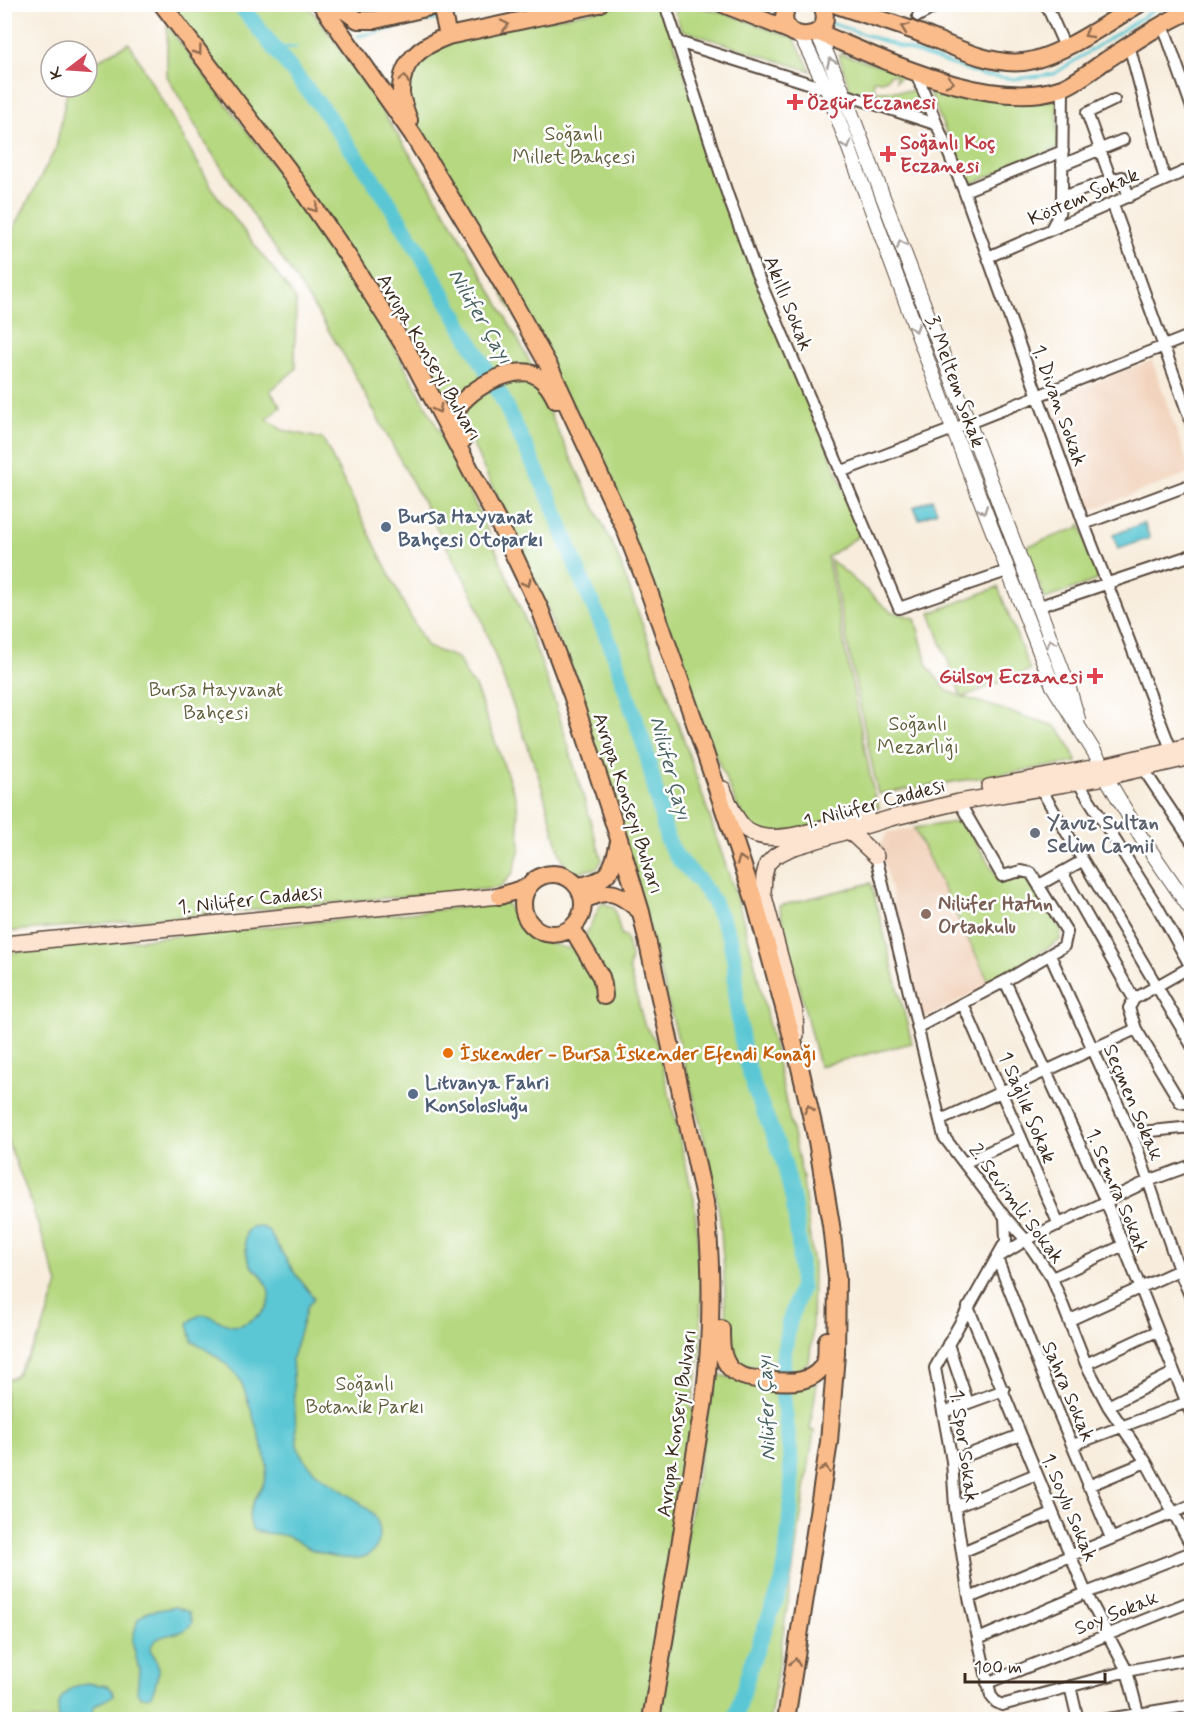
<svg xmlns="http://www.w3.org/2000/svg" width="1196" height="1724" font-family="Mynerve,sans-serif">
  <rect width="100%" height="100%" fill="#fff"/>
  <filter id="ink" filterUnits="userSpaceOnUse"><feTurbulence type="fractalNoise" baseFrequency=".0167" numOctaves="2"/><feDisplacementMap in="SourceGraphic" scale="12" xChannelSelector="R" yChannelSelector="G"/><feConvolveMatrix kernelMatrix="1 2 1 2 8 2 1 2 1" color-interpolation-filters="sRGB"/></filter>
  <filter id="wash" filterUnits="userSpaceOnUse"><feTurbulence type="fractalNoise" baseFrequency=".008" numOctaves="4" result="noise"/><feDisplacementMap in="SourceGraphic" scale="24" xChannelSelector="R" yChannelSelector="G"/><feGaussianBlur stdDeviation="1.35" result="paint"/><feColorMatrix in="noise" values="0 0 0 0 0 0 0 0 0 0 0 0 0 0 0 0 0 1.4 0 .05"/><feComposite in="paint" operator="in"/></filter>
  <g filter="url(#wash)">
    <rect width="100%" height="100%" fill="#f8eddd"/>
    <path fill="#f2d4be" d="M 1152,360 L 1191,473 L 1085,512 L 1042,403 Z
      M 914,828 L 990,984 L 922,1020 L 880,845 L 888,832 Z"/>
    <path fill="#b6d880" stroke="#78814f" stroke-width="1.5" d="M 169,5 L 307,5 C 336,40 361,79 386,117 C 439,198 487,280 532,366 L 450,411 Z
      M 625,5 L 662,5 L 716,169 L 862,534 L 827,557 L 874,795 L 879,807 L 811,826 L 769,835 L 752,827 L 738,808 L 692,700 L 632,536 L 417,133 L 406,93 L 409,70 L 425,51 L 458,37 Z
      M 673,5 C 714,5 756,25 794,38 L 811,71 L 681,30 Z
      M 167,25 C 242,126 327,230 390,340 C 455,454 512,575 554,700 C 571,753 586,807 602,860 L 597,868 L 573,873 L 565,865 L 560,853 L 539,777 L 473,595 L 345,357 L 316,310 L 206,144 L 167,76 Z
      M 129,43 L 215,193 L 296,299 L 295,356 L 296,369 L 270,391 L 281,407 L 267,419 L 282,430 L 323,439 L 407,610 L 427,647 L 458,658 L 469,680 L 475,686 L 517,802 L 520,848 L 513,873 L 499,888 L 5,932 L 5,256 L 13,230 L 56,148 L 68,87 L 87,87 L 87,66 Z
      M 841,54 L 906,73 L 896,81 L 896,74 L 889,75 L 888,78 L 883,81 L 873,80 L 875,91 L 915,91 L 923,113 L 851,90 L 849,87 L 839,55 Z
      M 925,82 C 969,93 1012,109 1057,99 L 1058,148 L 968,185 Z
      M 524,378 L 536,385 L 617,554 L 683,737 L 739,905 L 756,968 L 803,1179 L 813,1265 L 812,1339 L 809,1361 L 799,1370 L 789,1371 L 736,1365 L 723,1350 L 726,1321 L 724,1272 L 720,1218 L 712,1172 L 698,1114 L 644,912 L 548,609 L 468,434 C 466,428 463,420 464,415 C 465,399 511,381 524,378 Z
      M 1080,524 L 1100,577 L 1097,580 L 1045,599 L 1025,547 L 1078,528 Z
      M 830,559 L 890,611 L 915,618 L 928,667 L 947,691 L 961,696 L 930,613 L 998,587 L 1030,670 L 963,697 L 1055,726 L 1065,737 L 1077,762 L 878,794 Z
      M 963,821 L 1000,882 L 1023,877 L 1035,884 L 1061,930 L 1060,940 L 990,984 L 914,828 Z
      M 871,883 L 912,1043 L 819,1066 L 779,906 Z
      M 505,901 C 514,913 520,931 534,939 C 545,944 556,943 567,949 L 586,934 L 602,902 L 614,908 L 621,934 L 626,937 L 631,957 L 629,968 L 644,1024 L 657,1043 L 694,1199 L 701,1279 L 701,1349 L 691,1409 L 697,1411 L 646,1719 L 5,1720 L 5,1381 L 16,1376 L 40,1336 L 58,1284 L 27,1191 L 5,1135 L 5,953 L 438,910 Z
      M 714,1373 L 751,1384 L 817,1383 L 810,1430 L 814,1431 L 770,1719 L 656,1720 Z"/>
    <path fill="#5bc7d4" stroke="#4b7879" stroke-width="1.5" d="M 932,499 L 937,511 L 919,519 L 914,507 Z
      M 1144,523 L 1150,538 L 1118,549 L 1113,535 Z
      M 259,1226 L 268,1230 L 294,1272 L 314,1298 L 307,1307 L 292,1358 L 297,1445 C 307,1478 349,1489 371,1512 C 386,1528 382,1554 359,1558 C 345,1560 326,1555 313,1550 C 304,1547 297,1540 289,1537 C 277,1532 264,1535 253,1530 C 242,1508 258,1500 265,1480 C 266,1476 267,1470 267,1466 C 266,1457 244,1384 239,1378 C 228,1362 209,1351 192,1341 L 188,1323 C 207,1305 211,1320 229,1325 C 239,1328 248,1322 256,1317 C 274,1307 272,1289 260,1274 C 257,1271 253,1268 250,1264 C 245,1254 245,1242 246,1232 L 251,1227 Z
      M 175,1607 L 189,1612 L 192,1622 C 184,1640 157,1628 150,1649 C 152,1654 156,1657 157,1662 C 160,1672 156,1686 151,1696 L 141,1697 L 137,1692 L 139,1670 L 132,1641 L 138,1619 L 147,1612 Z
      M 86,1683 L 108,1686 L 113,1691 L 114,1695 C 105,1702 86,1704 94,1719 L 59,1719 C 55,1698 66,1688 86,1683 Z"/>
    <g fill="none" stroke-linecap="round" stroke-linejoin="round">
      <path stroke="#5bc7d4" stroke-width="3" d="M 770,4 L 780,8
        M 449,16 L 506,4
        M 828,22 L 982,75 L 1015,79 L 1054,74 L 1163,4
        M 358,36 L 436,19
        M 272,48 L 296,47"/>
      <path stroke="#5bc7d4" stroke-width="16" d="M 239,4 L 321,107 L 386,198 L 424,260 L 501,396 L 552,503 L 580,576 L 611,646 L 646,751 L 667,839 L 676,856 L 699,881 L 713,901 L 730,938 L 735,964 L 736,1001 L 744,1054 L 754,1087 L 783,1159 L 793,1199 L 799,1243 L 801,1287 L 789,1323 L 783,1359 L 783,1396 L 790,1453 L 792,1492 L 786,1561 L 782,1584 L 751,1664 L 735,1720"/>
    </g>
  </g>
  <g filter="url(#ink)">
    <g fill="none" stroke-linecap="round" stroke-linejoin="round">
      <g stroke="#57473b" stroke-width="14">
        <path id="minor" d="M 665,4 L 728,196 L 756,272 L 899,608 L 1007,571
          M 1046,4 L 1065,47
          M 918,16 L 940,4
          M 1163,25 L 1192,108
          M 678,42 L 827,89
          M 1129,45 L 1165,180
          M 916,73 L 964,191 L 1084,524 L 1171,749
          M 844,94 L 935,124
          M 1062,165 L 1123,140
          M 1111,180 L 1122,177 L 1129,197
          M 964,191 L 1063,151
          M 1062,197 L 1111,180 L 1087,113 L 1114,100
          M 1113,205 L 1192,425
          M 1051,229 L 1059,214 L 1062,197 L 1063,88
          M 988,257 C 1056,227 1124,199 1192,168
          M 840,472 L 969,423 L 1192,335
          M 1084,524 L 1192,484
          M 1037,607 L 1192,555
          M 1142,767 L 1192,842
          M 1078,782 L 1157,906 L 1192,969
          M 1041,789 L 1192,1046
          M 876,856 L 944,1137 L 1005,1217 L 1026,1240 L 1052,1278 L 1086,1364 L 1108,1406 L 1146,1462 L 1192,1547
          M 1062,872 L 1134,999 L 1129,1008 L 1136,1029 L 1180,1102 L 1192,1104
          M 1039,885 L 1082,861
          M 1050,955 L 1135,1142 L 1179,1270 L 1192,1300
          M 1005,981 L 1106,1202 L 1192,1416
          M 1134,999 L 1192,966
          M 963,1004 L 1059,1225
          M 918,1027 L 1005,981 L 1064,946 L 1067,932 L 1031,873 L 1021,871 L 1002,876 L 959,802
          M 941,1120 L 1136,1029
          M 1131,1133 L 1192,1127
          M 964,1163 L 1021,1137
          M 1005,1217 L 1006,1241 L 935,1368 L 952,1461 L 955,1507 L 969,1598 L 991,1696 L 996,1702 L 1002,1705 L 1127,1671 L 1192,1658
          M 1052,1278 L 1122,1246
          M 968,1307 L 1086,1593 L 1127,1671 L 1140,1720
          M 1070,1320 L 1179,1270
          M 948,1344 L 968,1403
          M 1086,1364 L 1157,1331
          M 1108,1406 L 1173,1373
          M 944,1412 L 1004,1390
          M 1073,1445 L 1190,1401
          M 952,1461 L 1020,1435
          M 1088,1486 L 1146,1462
          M 955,1507 L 1036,1474
          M 1111,1538 L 1037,1361 L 997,1258 L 1026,1240 L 1148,1181 L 1192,1165
          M 962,1552 L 1052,1514
          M 969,1598 L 1192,1505
          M 978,1639 L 1086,1593 L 1192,1552
          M 987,1683 L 1192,1601
          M 1070,1686 L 1078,1720
          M 1102,1720 L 1192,1705"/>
      </g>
      <g stroke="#57473b" stroke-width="16">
        <path id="tertiary" d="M 817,32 L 844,94 L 1068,685 L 1078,719
          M 797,35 L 803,40 L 827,89 L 953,429 L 1053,686 L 1103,766 L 1106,777 L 1141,837 L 1192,911"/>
      </g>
      <g stroke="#57473b" stroke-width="18">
        <path id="secondary" d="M 989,787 L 1103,766 L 1192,745
          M 723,789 C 729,803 735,820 747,830 C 775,851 835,822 866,815
          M 847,823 L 848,830 L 876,856
          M 4,944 L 500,896
          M 796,1035 L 795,1012 L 763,893 L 764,876 L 767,864 L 775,856 L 791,848 L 891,818 L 959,802 L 1106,777 L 1192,757"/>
      </g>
      <g stroke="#57473b" stroke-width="20">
        <path id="primary" d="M 162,4 L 287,168 L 347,255 L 408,352 L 499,524 L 540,609 L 572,695 L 619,839 L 641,912 L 705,1202 C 713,1268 712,1335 704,1401 L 651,1720
          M 321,4 L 413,135 L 507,291 L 551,370 L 625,529 L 646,583 L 696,726 L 756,905 L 798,1059 L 817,1141 L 831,1225 L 837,1278 L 836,1354 L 829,1442 L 786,1720
          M 335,4 L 358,20 L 375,20 L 442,4
          M 723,4 L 791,31
          M 788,4 C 767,45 842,46 821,4
          M 834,4 C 859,13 884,20 909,29 C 943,41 986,66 1023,62 C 1059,58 1108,22 1139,4
          M 441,5 L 448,36
          M 817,32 C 883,59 991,113 1062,88 C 1077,82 1092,70 1105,61 C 1133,43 1161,23 1192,10
          M 409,120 C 406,112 402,102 401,93 C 400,61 421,46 448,36 L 599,4
          M 463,440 C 460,432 454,422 456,413 C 461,392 515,363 535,375 C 546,381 551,390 556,400
          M523 904a30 30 0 1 1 60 0a30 30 0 1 1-60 0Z
          M 577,886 C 608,882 613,871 619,842
          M 500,896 L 527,887
          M 583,901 C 608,886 620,893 640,911
          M 572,928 L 601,977 L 603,985 L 604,996
          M 721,1329 C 721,1343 721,1359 731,1369 C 740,1378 754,1379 766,1380 C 788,1383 818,1385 826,1358 C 827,1353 826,1345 827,1340"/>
      </g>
      <use href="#minor" stroke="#fff" stroke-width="10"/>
      <use href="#tertiary" stroke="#fff" stroke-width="14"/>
      <use href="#secondary" stroke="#fde4d1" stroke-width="15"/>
      <use href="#primary" stroke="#fabc8b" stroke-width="16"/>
    </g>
    <defs><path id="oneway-chevron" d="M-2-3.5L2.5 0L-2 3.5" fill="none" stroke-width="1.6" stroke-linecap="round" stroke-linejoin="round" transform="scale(1.5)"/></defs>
    <g stroke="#916c4f">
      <use href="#oneway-chevron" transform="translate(505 25) rotate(-12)"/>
      <use href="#oneway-chevron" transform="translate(905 28) rotate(-160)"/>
      <use href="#oneway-chevron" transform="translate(1088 34) rotate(150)"/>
      <use href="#oneway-chevron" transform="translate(198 51) rotate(53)"/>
      <use href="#oneway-chevron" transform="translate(404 79) rotate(-79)"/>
      <use href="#oneway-chevron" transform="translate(950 82) rotate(13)"/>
      <use href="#oneway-chevron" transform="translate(314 208) rotate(55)"/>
      <use href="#oneway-chevron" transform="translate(438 409) rotate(62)"/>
      <use href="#oneway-chevron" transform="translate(527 583) rotate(64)"/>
      <use href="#oneway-chevron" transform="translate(741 860) rotate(-108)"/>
      <use href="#oneway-chevron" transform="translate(809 1109) rotate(-103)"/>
      <use href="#oneway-chevron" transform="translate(825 1469) rotate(-81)"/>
      <use href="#oneway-chevron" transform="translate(795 1662) rotate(-81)"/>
    </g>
    <g stroke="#a79f9a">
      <use href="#oneway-chevron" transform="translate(831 62) rotate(-113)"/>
      <use href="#oneway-chevron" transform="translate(847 145) rotate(70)"/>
      <use href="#oneway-chevron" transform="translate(901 244) rotate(-111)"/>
      <use href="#oneway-chevron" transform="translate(915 328) rotate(70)"/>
      <use href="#oneway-chevron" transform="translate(983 510) rotate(69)"/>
      <use href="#oneway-chevron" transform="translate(1051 643) rotate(-112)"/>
    </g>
  </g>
  <g fill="#e0444e" stroke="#fff" stroke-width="2">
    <path d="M792 93h6v6h6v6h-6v6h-6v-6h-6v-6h6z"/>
    <path d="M885 145h6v6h6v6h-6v6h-6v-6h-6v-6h6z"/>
    <path d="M1092 667h6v6h6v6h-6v6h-6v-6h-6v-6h6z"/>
  </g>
  <g fill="#5c6f8a" stroke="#fff" stroke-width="2">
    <circle cx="386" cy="527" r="6"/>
    <circle cx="413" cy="1094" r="6"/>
  </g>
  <circle fill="#6b7280" stroke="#fff" stroke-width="2" cx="1035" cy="833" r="6"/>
  <circle fill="#8d6e63" stroke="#fff" stroke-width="2" cx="926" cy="914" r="6"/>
  <circle fill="#e8710a" stroke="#fff" stroke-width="2" cx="448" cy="1053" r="6"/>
  <g text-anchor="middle" stroke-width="5" stroke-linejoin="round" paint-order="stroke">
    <g font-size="20" font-weight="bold" fill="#be3a42" stroke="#fff" text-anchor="start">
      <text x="807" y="109">Özgür Eczanesi</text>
      <text x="900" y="149">Soğanlı Koç<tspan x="900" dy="23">Eczanesi</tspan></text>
      <text x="1083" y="683" text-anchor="end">Gülsoy Eczanesi</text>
    </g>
    <g font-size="20" fill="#605e3b" stroke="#fff">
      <text x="574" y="140">Soğanlı<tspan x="574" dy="23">Millet Bahçesi</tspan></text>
      <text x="216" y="696">Bursa Hayvanat<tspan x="216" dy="23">Bahçesi</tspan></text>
      <text x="918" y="730">Soğanlı<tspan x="918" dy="23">Mezarlığı</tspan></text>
      <text x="365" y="1390">Soğanlı<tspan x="365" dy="23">Botanik Parkı</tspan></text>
    </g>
    <g font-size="20" fill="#3b2a1e" stroke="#fff">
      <text transform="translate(1083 196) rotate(-23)" y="7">Köstem Sokak</text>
      <text transform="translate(789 303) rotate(68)" y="7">Akıllı Sokak</text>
      <text transform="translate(430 357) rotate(60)" y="7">Avrupa Konseyi Bulvarı</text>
      <text transform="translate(956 381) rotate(70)" y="7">3. Meltem Sokak</text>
      <text transform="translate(1060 405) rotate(70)" y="7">1. Divan Sokak</text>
      <text transform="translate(629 803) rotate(72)" y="7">Avrupa Konseyi Bulvarı</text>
      <text transform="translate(874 803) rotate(-15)" y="7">1. Nilüfer Caddesi</text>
      <text transform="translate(250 899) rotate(-6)" y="7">1. Nilüfer Caddesi</text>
      <text transform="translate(1134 1102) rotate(67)" y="7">Seçmen Sokak</text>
      <text transform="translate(1028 1107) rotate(67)" y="7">1 Sağlık Sokak</text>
      <text transform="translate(1118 1190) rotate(67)" y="7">1. Semra Sokak</text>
      <text transform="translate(1017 1203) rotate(53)" y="7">2. Sevimli Sokak</text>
      <text transform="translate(1069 1391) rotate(67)" y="7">Sahra Sokak</text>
      <text transform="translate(676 1423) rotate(-82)" y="7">Avrupa Konseyi Bulvarı</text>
      <text transform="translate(965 1446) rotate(82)" y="7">1. Spor Sokak</text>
      <text transform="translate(1070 1507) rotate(67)" y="7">1. Soylu Sokak</text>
      <text transform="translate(1116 1612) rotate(-22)" y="7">Soy Sokak</text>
    </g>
    <g font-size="20" font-weight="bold" fill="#4e5e75" stroke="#fff" text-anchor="start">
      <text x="398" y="523">Bursa Hayvanat<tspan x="398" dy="23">Bahçesi Otoparkı</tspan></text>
      <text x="425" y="1089">Litvanya Fahri<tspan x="425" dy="23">Konsolosluğu</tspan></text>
    </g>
    <g font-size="20" font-weight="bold" fill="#5b616d" stroke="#fff" text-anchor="start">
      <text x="1047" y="829">Yavuz Sultan<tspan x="1047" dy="23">Selim Camii</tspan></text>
    </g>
    <g font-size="20" font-weight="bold" fill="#785e54" stroke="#fff" text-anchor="start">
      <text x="938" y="910">Nilüfer Hatun<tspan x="938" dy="23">Ortaokulu</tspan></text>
    </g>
    <g font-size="20" font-weight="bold" fill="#c56008" stroke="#fff" text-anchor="start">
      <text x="460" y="1060">İskender - Bursa İskender Efendi Konağı</text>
    </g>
    <g font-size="21" font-style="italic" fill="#46615e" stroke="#fff">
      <text transform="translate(481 316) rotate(60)" y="7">Nilüfer Çayı</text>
      <text transform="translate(671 768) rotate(75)" y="7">Nilüfer Çayı</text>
      <text transform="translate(766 1408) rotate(-92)" y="7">Nilüfer Çayı</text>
    </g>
  </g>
  <rect width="1196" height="1724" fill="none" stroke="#fff" stroke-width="24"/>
  <g transform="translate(69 69) rotate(253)"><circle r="28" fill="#ffffff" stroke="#b1aaa5" stroke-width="1.5"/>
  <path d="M0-4.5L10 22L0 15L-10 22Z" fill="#d1495b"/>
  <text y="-9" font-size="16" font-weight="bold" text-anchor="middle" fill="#3b2a1e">K</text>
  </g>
  <path d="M965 1673v9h140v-9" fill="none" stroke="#3b2a1e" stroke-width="3"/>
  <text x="974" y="1673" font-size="18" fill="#3b2a1e" stroke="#ffffff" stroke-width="4.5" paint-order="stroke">100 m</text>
</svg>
